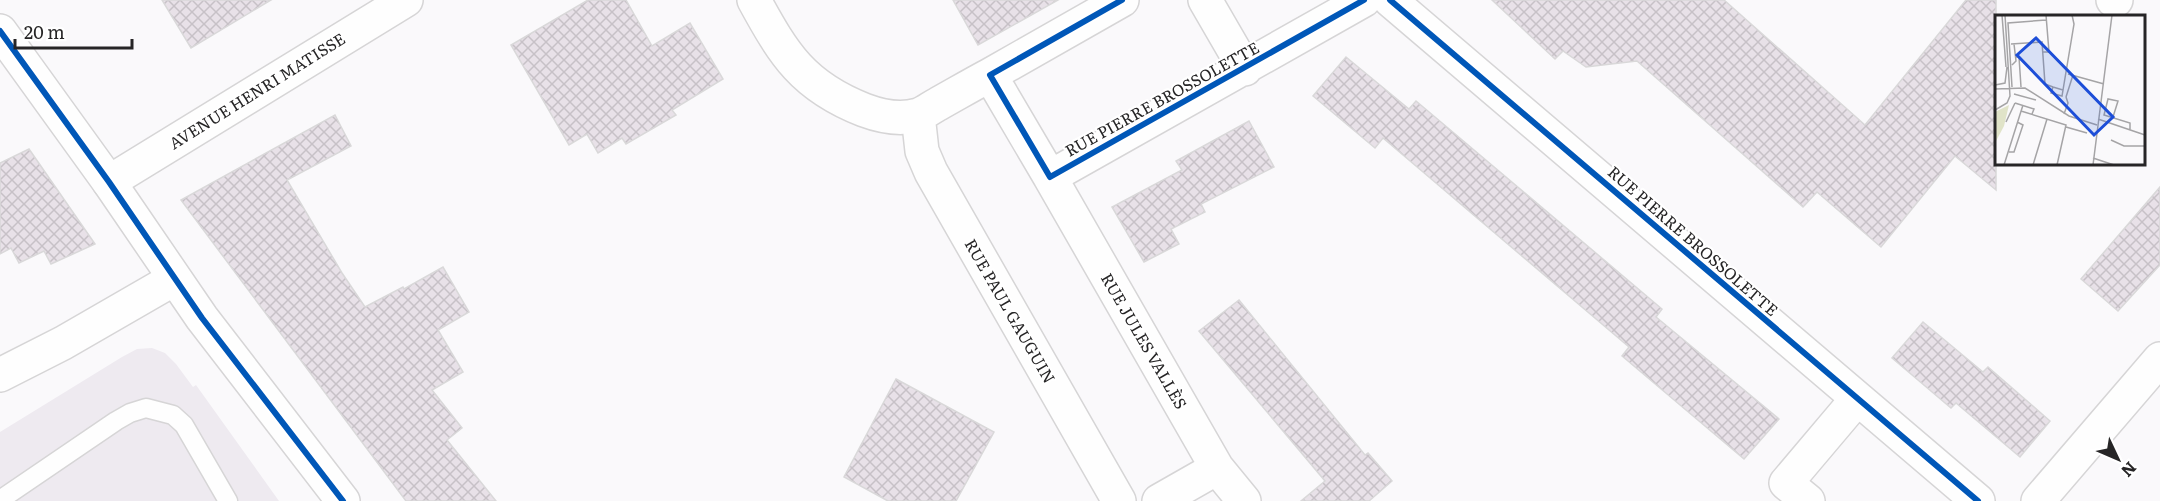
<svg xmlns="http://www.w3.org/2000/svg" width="2160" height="501" font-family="Literata,serif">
  <defs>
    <pattern id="building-cross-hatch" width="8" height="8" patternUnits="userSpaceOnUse" patternTransform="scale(1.5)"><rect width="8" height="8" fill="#e8e1e8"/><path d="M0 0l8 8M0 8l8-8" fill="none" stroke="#c7c1c7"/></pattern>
  </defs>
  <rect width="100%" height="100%" fill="#faf9fb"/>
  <path fill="#eeeaf0" d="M 152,348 L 165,353 L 176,364 L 193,387 L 196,385 L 279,501 L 0,501 L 0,432 L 122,357 L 137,349 Z"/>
  <path fill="url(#building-cross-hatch)" stroke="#d9d8d9" stroke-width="1.5" d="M 162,0 L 271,0 L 191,48 Z
    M 588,0 L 626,0 L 652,46 L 690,23 L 723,79 L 672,110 L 676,115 L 626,144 L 622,138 L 598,153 L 587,134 L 569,145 L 511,45 Z
    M 953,0 L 1058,0 L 978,45 Z
    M 1492,0 L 1724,0 L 1865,125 L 1966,0 L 1996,0 L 1996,190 L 1955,156 L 1881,247 L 1817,192 L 1803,207 L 1637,61 L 1586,67 L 1563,51 L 1555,59 Z
    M 1346,57 L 1409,109 L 1416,101 L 1448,128 L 1662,309 L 1656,317 L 1779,419 L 1744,459 L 1622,356 L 1629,347 L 1383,138 L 1375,148 L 1313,96 Z
    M 335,115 L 351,146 L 287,180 L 342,273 L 365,307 L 403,287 L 404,289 L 443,267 L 469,312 L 438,330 L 463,372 L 432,390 L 462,428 L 447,440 L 496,501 L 406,501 L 181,200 Z
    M 1249,121 L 1274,167 L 1201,204 L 1205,212 L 1171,229 L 1179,244 L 1144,262 L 1112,207 L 1182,170 L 1176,161 Z
    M 29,149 L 95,244 L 51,264 L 44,251 L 19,263 L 11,248 L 0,254 L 0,163 Z
    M 2160,187 L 2160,265 L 2118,311 L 2081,279 Z
    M 1239,300 L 1365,455 L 1368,453 L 1392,481 L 1369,501 L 1301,501 L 1325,481 L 1199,331 Z
    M 1923,322 L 1983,372 L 1988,367 L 2050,421 L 2020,457 L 1956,403 L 1951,408 L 1892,358 Z
    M 896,379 L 994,432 L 956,501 L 888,501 L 844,477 Z"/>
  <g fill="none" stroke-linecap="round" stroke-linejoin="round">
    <g stroke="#d6d5d6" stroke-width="21">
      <path id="service" d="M 0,500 L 116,421 L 130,413 L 146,408 L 173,415 L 184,425 L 228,501"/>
    </g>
    <g stroke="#d6d5d6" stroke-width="36">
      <path id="minor" d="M 754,0 C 784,55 803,86 864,110 C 880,116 901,120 918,115 C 925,113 932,107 938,104 C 956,94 973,84 990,75
        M 1122,0 L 990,75 L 1050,177 L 1364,0
        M 1205,0 L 1245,69
        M 1390,0 L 1978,501
        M 2113,0 L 2116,0
        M 918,115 L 922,151 L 931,172 L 1119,501
        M 1050,177 L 1217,468 L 1244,501
        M 109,182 L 406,0
        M 0,375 L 63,343 L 174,279
        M 1159,501 L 1217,468
        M 1808,501 L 1786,483 L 1857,399
        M 2038,501 L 2160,359"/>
    </g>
    <g stroke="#d6d5d6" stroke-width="36">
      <path id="tertiary" d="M 0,31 L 109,182 L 202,318 L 343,501"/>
    </g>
    <use href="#service" stroke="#fefefe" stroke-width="18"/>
    <use href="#minor" stroke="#fefefe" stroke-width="33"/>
    <use href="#tertiary" stroke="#fefefe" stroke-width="33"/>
    <g stroke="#fff" stroke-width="10">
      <path id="cycleway" d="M 1122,0 L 990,75 L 1050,177 L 1364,0
        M 1390,0 L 1978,501
        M 0,31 L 109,182 L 202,318 L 343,501"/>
    </g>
    <use href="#cycleway" stroke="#0057b8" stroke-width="6"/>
  </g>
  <g text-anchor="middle" stroke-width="4.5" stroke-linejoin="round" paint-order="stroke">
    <g font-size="16" fill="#262526" stroke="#fff">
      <text transform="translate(257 91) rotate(-32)" y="6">AVENUE HENRI MATISSE</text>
      <text transform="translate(1162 99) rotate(-29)" y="6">RUE PIERRE BROSSOLETTE</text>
      <text transform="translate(1693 241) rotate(41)" y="6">RUE PIERRE BROSSOLETTE</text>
      <text transform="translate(1010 311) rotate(60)" y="6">RUE PAUL GAUGUIN</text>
      <text transform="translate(1144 341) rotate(60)" y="6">RUE JULES VALLÈS</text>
    </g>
  </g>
  <g transform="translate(1995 15)">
    <rect width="150" height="150" fill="#faf9fb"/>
    <path d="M 14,90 L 9,111 L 0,128 L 0,97 Z" fill="#e0e3c8"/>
    <path fill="none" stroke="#a5a4a6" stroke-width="1.5" d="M 7,0 L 11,52M 47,27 L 50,69 L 58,72 L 68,75 L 67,81 L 56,78 L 58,72M 16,29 L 48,27M 48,37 L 54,37 L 51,0M 20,42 L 24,42 L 26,72M 17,50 L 21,46 L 19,29M 73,59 L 109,69M 0,70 L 10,68 L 12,52M 17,72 L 13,8 L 51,5M 0,74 L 30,73 L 74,101 L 102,110M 68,75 L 79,9 L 77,0M 19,79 L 41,85M 71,82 L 78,60M 20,88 L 39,94 L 37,99M 0,95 L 12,88 L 15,81 L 10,0M 26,96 L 71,110 L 62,150M 69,99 L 73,88 L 71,82M 118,102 L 123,86 L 113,84 L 109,100 L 135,108 L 135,115M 103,104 L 150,120M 11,107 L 20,88M 71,112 L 92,118M 150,122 L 150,141M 116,125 L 129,131 L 149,131M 14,137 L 19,137 L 28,110 L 22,107M 98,143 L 119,150M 9,150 L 28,90M 38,150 L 52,104M 98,150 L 117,0"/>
    <path fill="#1d4ed8" fill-opacity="0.15" stroke="#1d4ed8" stroke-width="3" d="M 41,23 L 118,102 L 99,120 L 22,40 Z"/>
    <rect width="150" height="150" fill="none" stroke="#262526" stroke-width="3"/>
  </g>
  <g transform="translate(2118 459) rotate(134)" stroke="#ffffff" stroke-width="4.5" paint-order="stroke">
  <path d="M0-4.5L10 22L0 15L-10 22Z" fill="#262526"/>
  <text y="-9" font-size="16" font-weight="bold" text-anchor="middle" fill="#262526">N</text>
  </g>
  <path d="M15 39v9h117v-9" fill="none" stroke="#262526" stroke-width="3"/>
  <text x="24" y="39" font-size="18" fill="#262526" stroke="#ffffff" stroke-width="4.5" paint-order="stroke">20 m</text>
</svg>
